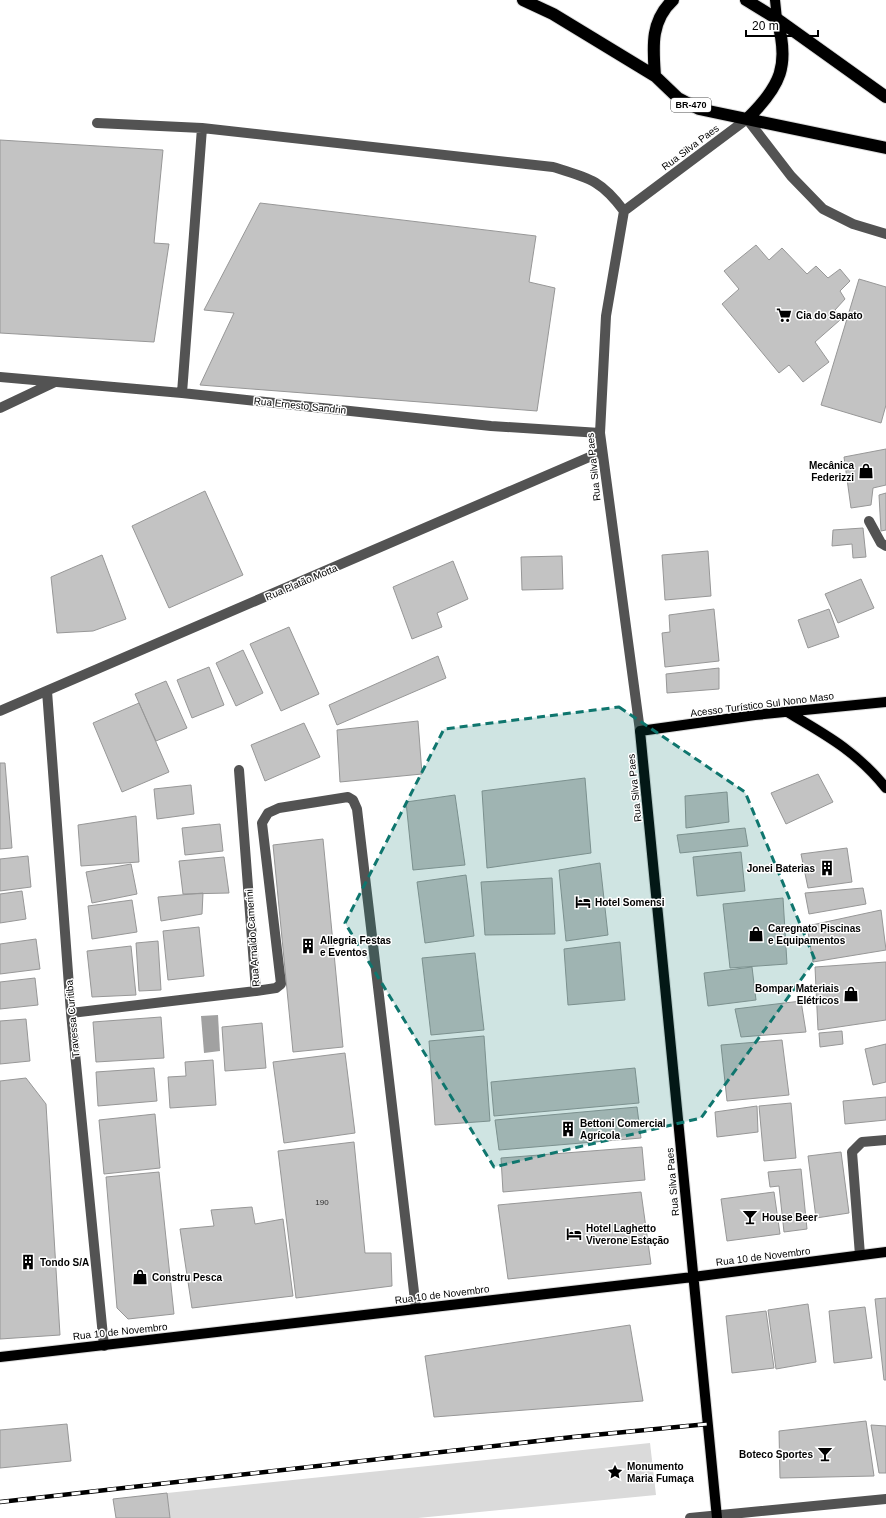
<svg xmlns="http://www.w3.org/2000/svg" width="886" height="1518" font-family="Arial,sans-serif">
  <rect width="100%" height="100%" fill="#fff"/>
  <path fill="#dadada" d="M 650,1443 L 656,1495 L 418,1518 L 170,1518 L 167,1493 Z"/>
  <path fill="#a1a1a1" d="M 218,1015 L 220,1051 L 204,1053 L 201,1016 Z"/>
  <path fill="#c3c3c3" stroke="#979797" d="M 0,140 L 163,150 L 154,243 L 169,244 L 154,342 L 0,333 Z
    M 260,203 L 536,236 L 529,282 L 555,288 L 537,411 L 200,385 L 234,313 L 204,310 Z
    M 756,245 L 769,260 L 782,248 L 807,274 L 816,266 L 828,278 L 840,269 L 850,281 L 840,291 L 845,299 L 835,310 L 840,320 L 815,342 L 829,362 L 803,382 L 789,365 L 779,373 L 722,304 L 739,289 L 724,271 Z
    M 859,279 L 886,287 L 886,405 L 881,423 L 821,405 Z
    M 886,449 L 886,485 L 873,488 L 871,505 L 851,508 L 844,457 Z
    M 205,491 L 243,575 L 169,608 L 132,526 Z
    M 886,493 L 886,530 L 881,531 L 879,495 Z
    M 863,528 L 866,557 L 853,558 L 852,544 L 832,546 L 833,530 Z
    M 708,551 L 711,596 L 665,600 L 662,555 Z
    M 102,555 L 126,619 L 93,631 L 57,633 L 51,577 Z
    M 562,556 L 563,589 L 522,590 L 521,557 Z
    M 453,561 L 468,599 L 437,613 L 442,627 L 412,639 L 393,587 Z
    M 861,579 L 874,608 L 838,623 L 825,594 Z
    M 714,609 L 719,661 L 665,667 L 662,633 L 670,632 L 669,615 Z
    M 829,609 L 839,637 L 808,648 L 798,620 Z
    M 289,627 L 319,694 L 281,711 L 250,644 Z
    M 243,650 L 263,693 L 236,706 L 216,663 Z
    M 438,656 L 446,678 L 337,725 L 329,705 Z
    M 209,667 L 224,705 L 192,718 L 177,680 Z
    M 719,668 L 719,689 L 667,693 L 666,674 Z
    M 166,681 L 187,728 L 156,741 L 135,694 Z
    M 139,703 L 169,772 L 122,792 L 93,723 Z
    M 418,721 L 422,774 L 340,782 L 337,730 Z
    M 304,723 L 320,757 L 265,781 L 251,745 Z
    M 0,763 L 5,763 L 12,848 L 0,849 Z
    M 818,774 L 833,802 L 786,824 L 771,793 Z
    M 585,778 L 591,853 L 487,868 L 482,791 Z
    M 191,785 L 194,814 L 157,819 L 154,789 Z
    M 727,792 L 729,822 L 686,828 L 685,796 Z
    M 455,795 L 465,865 L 413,870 L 406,802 Z
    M 136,816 L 139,862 L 81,866 L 78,825 Z
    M 220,824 L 223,851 L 185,855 L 182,828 Z
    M 745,828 L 748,846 L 680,853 L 677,835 Z
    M 323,839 L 343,1047 L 293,1052 L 273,845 Z
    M 847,848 L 852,882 L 808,888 L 801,854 Z
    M 741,852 L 745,891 L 697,896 L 693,857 Z
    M 28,856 L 31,887 L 0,891 L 0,859 Z
    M 224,857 L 229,893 L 183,894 L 179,861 Z
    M 600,863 L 608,935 L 566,941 L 559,870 Z
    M 131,864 L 137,894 L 92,903 L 86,872 Z
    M 466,875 L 474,936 L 425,943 L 417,882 Z
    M 552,878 L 555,934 L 485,935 L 481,882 Z
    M 863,888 L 866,904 L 809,914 L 805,893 Z
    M 22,891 L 26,919 L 0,923 L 0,894 Z
    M 203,893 L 202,914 L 161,921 L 158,897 Z
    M 783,898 L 787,964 L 730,968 L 723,904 Z
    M 132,900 L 137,932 L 92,939 L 88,906 Z
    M 881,910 L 886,950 L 813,962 L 807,926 Z
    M 199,927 L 204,976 L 168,980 L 163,931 Z
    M 36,939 L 40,969 L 0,974 L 0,944 Z
    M 158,941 L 161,990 L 139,991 L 136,943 Z
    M 620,942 L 625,1000 L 568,1005 L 564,949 Z
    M 131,946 L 136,995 L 92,997 L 87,951 Z
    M 475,953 L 484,1030 L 431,1035 L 422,958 Z
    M 886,962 L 886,1020 L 818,1030 L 815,967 Z
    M 752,967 L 756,1000 L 708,1006 L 704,973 Z
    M 35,978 L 38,1005 L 0,1009 L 0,982 Z
    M 801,1001 L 806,1032 L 741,1037 L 735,1009 Z
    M 161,1017 L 164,1058 L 96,1062 L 93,1022 Z
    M 26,1019 L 30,1061 L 0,1064 L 0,1021 Z
    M 262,1023 L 266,1068 L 225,1071 L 222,1027 Z
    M 842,1031 L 843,1044 L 820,1047 L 819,1033 Z
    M 484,1036 L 490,1121 L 435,1125 L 429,1041 Z
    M 782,1040 L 789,1095 L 727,1101 L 721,1045 Z
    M 886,1044 L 886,1082 L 873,1085 L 865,1049 Z
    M 345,1053 L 355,1133 L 284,1143 L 273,1062 Z
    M 213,1060 L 216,1105 L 170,1108 L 168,1077 L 186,1076 L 185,1062 Z
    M 154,1068 L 157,1101 L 98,1106 L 96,1072 Z
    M 635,1068 L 639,1103 L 494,1116 L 491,1082 Z
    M 26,1078 L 46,1104 L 60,1335 L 0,1339 L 0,1081 Z
    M 886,1097 L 886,1120 L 845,1124 L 843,1101 Z
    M 791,1103 L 796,1158 L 764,1161 L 759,1106 Z
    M 757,1106 L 758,1132 L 717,1137 L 715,1112 Z
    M 637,1107 L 641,1138 L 499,1150 L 495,1120 Z
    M 155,1114 L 160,1168 L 104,1174 L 99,1120 Z
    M 354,1142 L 365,1253 L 391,1253 L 392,1286 L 296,1298 L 278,1151 Z
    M 642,1147 L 645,1180 L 503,1192 L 501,1158 Z
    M 841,1152 L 849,1213 L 816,1218 L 808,1156 Z
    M 801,1169 L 807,1229 L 784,1232 L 779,1186 L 770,1187 L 768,1172 Z
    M 159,1172 L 174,1314 L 128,1319 L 117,1308 L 106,1177 Z
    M 641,1192 L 651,1264 L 508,1279 L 498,1205 Z
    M 774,1192 L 780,1234 L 727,1241 L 721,1199 Z
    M 252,1207 L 255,1224 L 283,1219 L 293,1296 L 192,1308 L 180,1229 L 214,1226 L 211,1210 Z
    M 886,1298 L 886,1380 L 884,1380 L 875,1299 Z
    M 808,1304 L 816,1362 L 776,1369 L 768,1310 Z
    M 865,1307 L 872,1358 L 834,1363 L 829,1311 Z
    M 766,1311 L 774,1368 L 732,1373 L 726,1316 Z
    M 630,1325 L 643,1401 L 434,1417 L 425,1356 Z
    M 866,1421 L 874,1476 L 780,1478 L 779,1431 Z
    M 67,1424 L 71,1461 L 0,1468 L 0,1430 Z
    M 871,1425 L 886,1426 L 886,1473 L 879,1473 Z
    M 167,1493 L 170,1518 L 116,1518 L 113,1499 Z"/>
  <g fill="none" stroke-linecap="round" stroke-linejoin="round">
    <g stroke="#dbdbdb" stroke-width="12">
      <path id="major" d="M 775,0 L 777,19
        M 789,713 C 828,736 857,752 886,788
        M 0,1357 L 693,1277 L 886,1252
        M 717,1518 L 640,731 L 755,715 L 886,702"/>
    </g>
    <g stroke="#dbdbdb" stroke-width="14">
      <path id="highway" d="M 523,0 L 553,14 L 655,76 L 678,98 L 699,109 L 886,148
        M 746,0 L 777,19 L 886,97
        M 655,76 C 653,48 650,21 673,0
        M 747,119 C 781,86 790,65 777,19"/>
    </g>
    <path stroke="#535353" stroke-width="10" d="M 97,123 L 202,128 L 553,167 C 589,178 601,180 624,211
      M 0,377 L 182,393 L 491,426 L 600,433
      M 182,393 L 202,128
      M 0,408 L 55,382
      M 869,521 L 881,543 L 886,546
      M 47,691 L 71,1013 L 104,1346
      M 0,711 L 601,452
      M 640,731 L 600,433 L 606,316 L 624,211 L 747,119 L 791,176 L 823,209 L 853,224 L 886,234
      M 256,991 L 276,988 L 281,984 L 262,823 L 268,813 L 279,808 L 348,797 L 353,800 L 357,809 L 416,1309
      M 71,1013 L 256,991 L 239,770
      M 860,1255 L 852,1152 L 862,1142 L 886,1140
      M 690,1518 L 886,1499"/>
    <use href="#major" stroke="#000" stroke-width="10"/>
    <use href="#highway" stroke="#000" stroke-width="12"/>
    <g stroke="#000" stroke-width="4.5">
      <path id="rail" d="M 0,1502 L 573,1437 L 708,1424"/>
    </g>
    <use href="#rail" stroke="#fff" stroke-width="3" stroke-dasharray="9" stroke-linecap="butt"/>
  </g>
  <path fill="#0f766e" fill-opacity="0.2" stroke="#0f766e" stroke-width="3" stroke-dasharray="8 5" stroke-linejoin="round" d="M 619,707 L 745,792 L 815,960 L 701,1118 L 494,1167 L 345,923 L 444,729 Z"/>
  <defs>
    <g id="supermarket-bare" transform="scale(1.2)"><path d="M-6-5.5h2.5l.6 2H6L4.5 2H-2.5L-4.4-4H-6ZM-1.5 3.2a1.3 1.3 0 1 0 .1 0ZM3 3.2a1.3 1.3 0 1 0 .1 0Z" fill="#000" stroke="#fff" stroke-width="2.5" paint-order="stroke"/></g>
    <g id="shop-bare" transform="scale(1.2)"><path d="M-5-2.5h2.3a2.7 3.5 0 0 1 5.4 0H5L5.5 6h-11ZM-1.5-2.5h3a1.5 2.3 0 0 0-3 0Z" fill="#000" stroke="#fff" stroke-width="2.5" paint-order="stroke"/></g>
    <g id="building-bare" transform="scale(1.2)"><path d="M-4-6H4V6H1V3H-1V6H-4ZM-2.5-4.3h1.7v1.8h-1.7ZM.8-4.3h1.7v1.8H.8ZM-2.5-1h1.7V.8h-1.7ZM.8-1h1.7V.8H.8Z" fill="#000" stroke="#fff" stroke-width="2.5" paint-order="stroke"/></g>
    <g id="hotel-bare" transform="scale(1.2)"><path d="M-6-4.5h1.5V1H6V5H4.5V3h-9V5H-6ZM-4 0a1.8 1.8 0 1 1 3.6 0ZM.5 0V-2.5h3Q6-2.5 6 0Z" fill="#000" stroke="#fff" stroke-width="2.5" paint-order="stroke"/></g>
    <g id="bar-bare" transform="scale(1.2)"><path d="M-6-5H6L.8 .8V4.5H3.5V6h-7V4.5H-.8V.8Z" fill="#000" stroke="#fff" stroke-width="2.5" paint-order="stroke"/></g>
    <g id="sight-bare" transform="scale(1.2)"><path d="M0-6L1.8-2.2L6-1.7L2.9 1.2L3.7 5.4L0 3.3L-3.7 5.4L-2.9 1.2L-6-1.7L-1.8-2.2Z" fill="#000" stroke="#fff" stroke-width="2.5" paint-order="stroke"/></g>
  </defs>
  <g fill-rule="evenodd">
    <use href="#supermarket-bare" x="784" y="315"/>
    <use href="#shop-bare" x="866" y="471"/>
    <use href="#building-bare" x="827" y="868"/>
    <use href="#hotel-bare" x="583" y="902"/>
    <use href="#shop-bare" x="756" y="934"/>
    <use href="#building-bare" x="308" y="946"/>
    <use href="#shop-bare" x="851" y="994"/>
    <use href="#building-bare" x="568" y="1129"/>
    <use href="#bar-bare" x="750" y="1217"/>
    <use href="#hotel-bare" x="574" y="1234"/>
    <use href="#building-bare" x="28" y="1262"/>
    <use href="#shop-bare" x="140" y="1277"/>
    <use href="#bar-bare" x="825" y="1454"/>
    <use href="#sight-bare" x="615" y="1472"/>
  </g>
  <g text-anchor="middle" stroke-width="3" stroke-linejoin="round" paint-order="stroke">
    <g font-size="8" fill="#313131">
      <text x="322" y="1205">190</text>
    </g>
    <rect fill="#fff" stroke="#4c4c4c" stroke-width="1" x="671" y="98" width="40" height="14" rx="3"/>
    <g font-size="9" font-weight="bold" fill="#000">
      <text x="691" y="108">BR-470</text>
    </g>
    <g font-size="10" fill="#000" stroke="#fff">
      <text transform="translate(690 147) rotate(-37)" y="4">Rua Silva Paes</text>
      <text transform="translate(300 405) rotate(6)" y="4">Rua Ernesto Sandrin</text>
      <text transform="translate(593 467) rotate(-96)" y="4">Rua Silva Paes</text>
      <text transform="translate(301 582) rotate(-23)" y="4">Rua Platão Motta</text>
      <text transform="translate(762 704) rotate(-7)" y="4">Acesso Turístico Sul Nono Maso</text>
      <text transform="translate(634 788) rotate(-96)" y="4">Rua Silva Paes</text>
      <text transform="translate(252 938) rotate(-94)" y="4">Rua Arnaldo Camerini</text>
      <text transform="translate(72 1019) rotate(-95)" y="4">Travessa Curitiba</text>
      <text transform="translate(672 1182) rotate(-95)" y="4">Rua Silva Paes</text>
      <text transform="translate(763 1256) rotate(-7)" y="4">Rua 10 de Novembro</text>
      <text transform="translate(442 1294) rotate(-7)" y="4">Rua 10 de Novembro</text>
      <text transform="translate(120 1331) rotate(-6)" y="4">Rua 10 de Novembro</text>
    </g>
    <g font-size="10" font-weight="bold" fill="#000" stroke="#fff" text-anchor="start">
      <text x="796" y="319">Cia do Sapato</text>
      <text x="854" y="469" text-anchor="end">Mecânica<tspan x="854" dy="12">Federizzi</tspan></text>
      <text x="815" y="872" text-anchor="end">Jonei Baterias</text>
      <text x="595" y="906">Hotel Somensi</text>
      <text x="768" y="932">Caregnato Piscinas<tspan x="768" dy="12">e Equipamentos</tspan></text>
      <text x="320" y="944">Allegria Festas<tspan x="320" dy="12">e Eventos</tspan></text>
      <text x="839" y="992" text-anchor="end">Bompar Materiais<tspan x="839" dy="12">Elétricos</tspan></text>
      <text x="580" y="1127">Bettoni Comercial<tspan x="580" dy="12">Agrícola</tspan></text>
      <text x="762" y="1221">House Beer</text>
      <text x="586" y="1232">Hotel Laghetto<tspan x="586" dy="12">Viverone Estação</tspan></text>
      <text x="40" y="1266">Tondo S/A</text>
      <text x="152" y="1281">Constru Pesca</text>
      <text x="813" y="1458" text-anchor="end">Boteco Sportes</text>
      <text x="627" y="1470">Monumento<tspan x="627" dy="12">Maria Fumaça</tspan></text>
    </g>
  </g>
  <path d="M746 30v6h72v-6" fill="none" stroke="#000000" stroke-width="2"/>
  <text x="752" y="30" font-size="12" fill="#000000" stroke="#ffffff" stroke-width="3" paint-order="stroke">20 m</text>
</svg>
